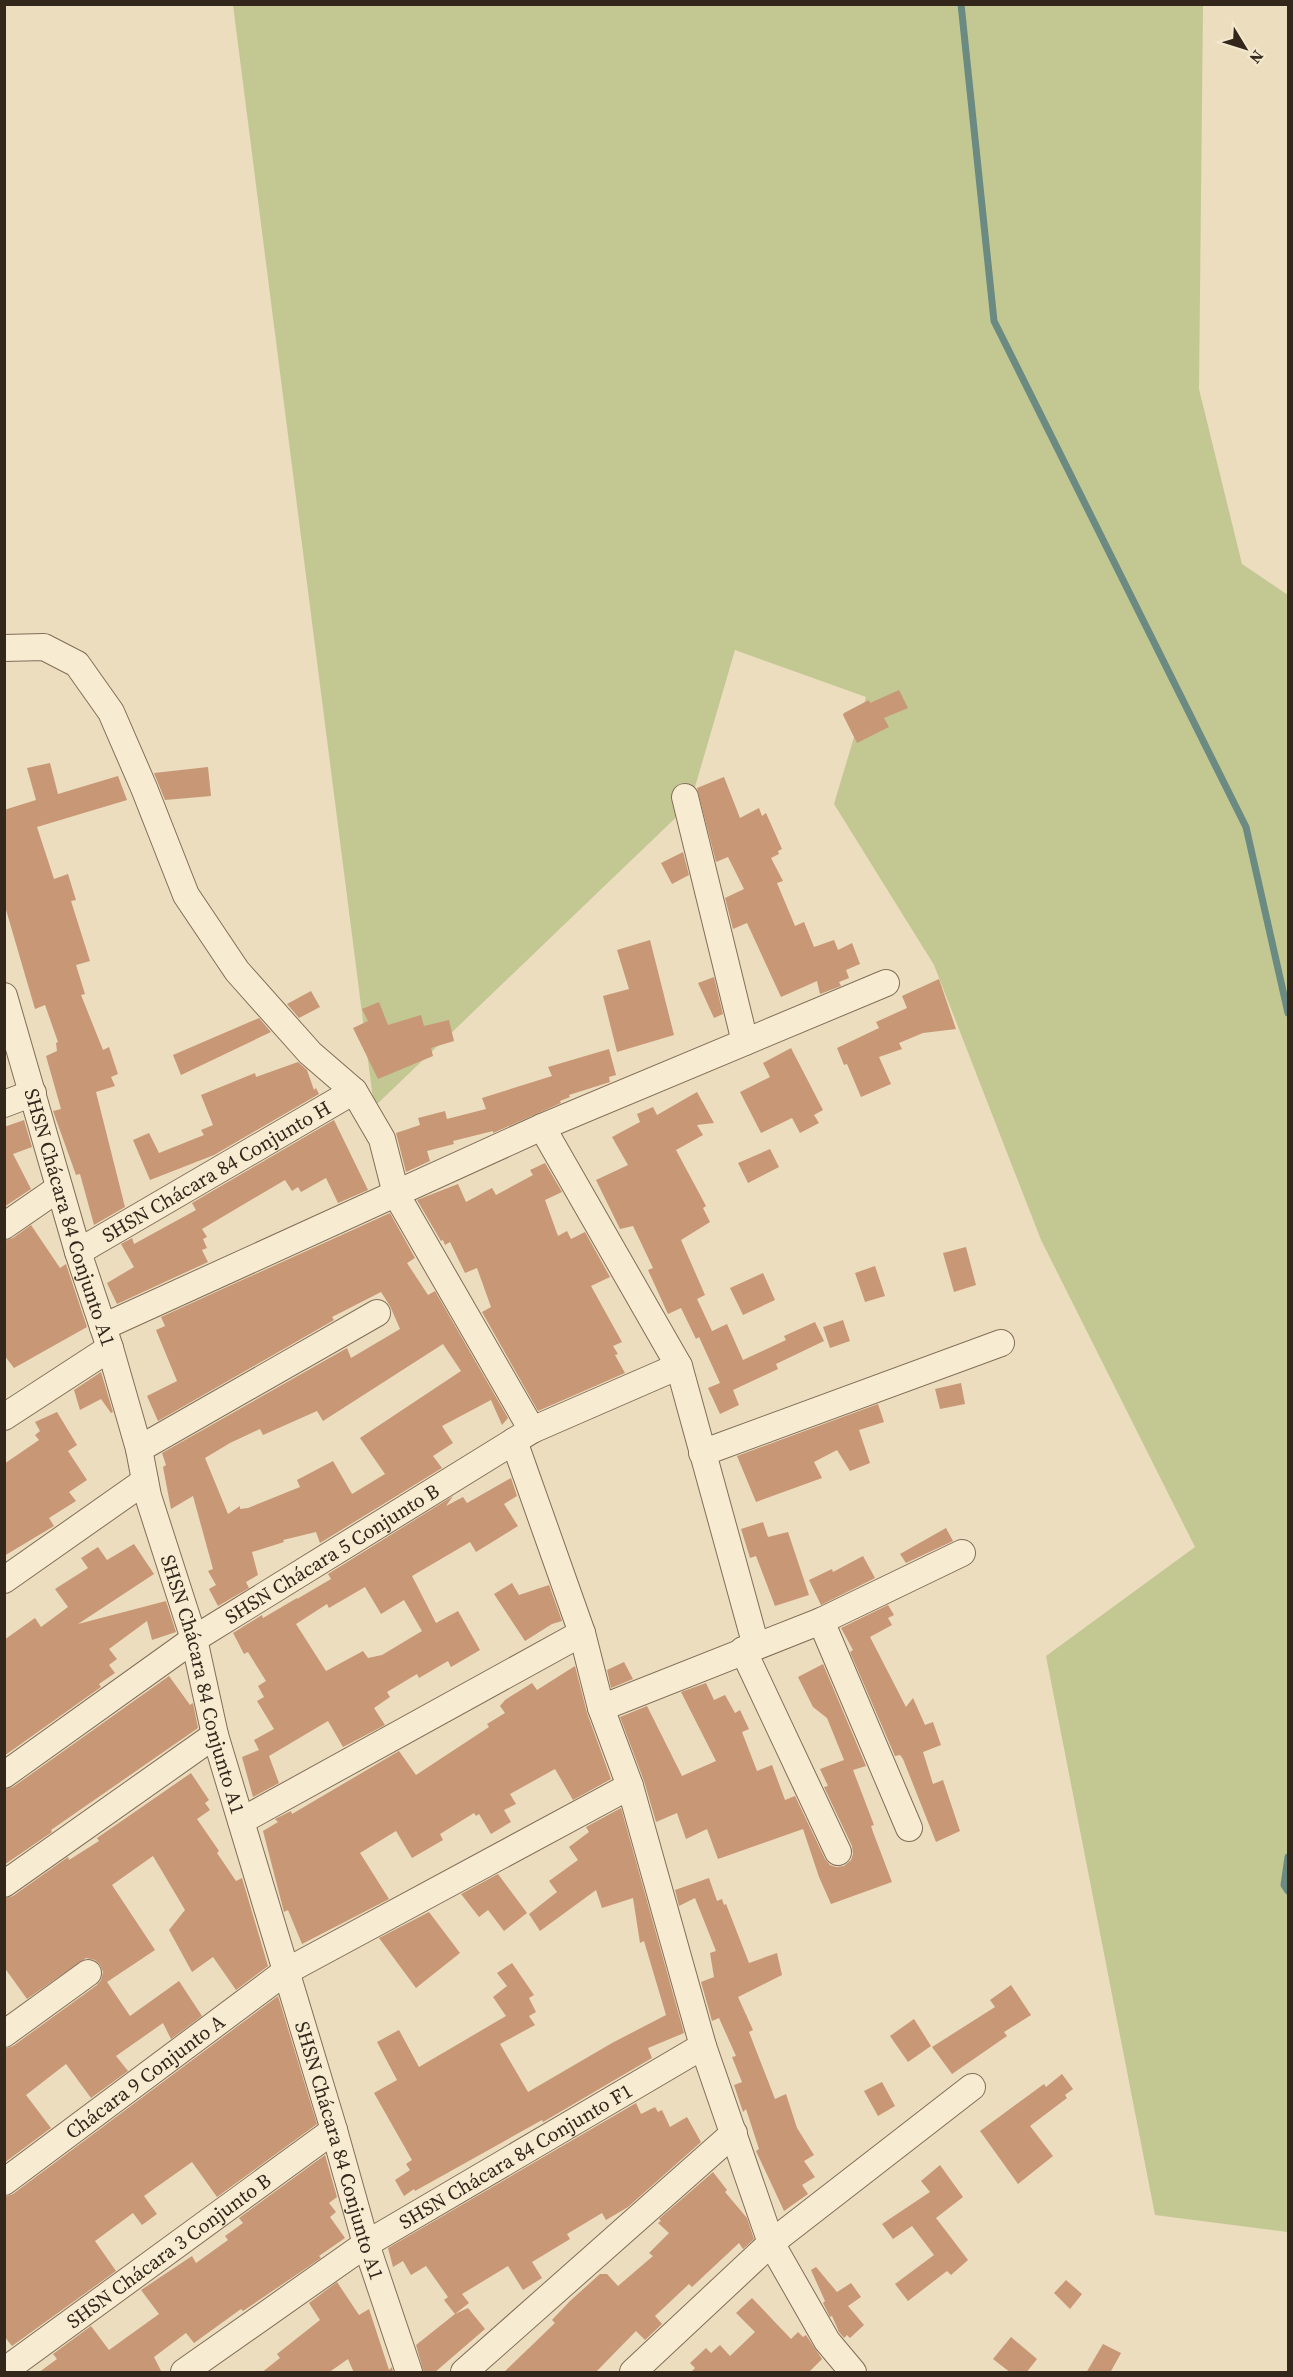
<svg xmlns="http://www.w3.org/2000/svg" width="1293" height="2377" font-family="'Source Serif 4',serif">
  <rect width="100%" height="100%" fill="#ebddbe"/>
  <path fill="#c3c893" d="M 233,5 L 1203,5 L 1199,389 L 1242,564 L 1288,595 L 1288,2232 L 1155,2215 L 1046,1656 L 1195,1547 L 1041,1240 L 934,965 L 834,804 L 866,697 L 735,650 L 690,804 L 374,1107 Z"/>
  <g fill="none" stroke-linecap="round" stroke-linejoin="round">
    <path stroke="#6a8a82" stroke-width="7" d="M 961,4 L 994,321 L 1246,827 L 1288,1013
      M 1288,1857 L 1284,1885 L 1288,1891"/>
  </g>
  <path fill="#c89776" fill-rule="evenodd" d="M 899,690 L 908,708 L 884,718 L 889,727 L 857,743 L 843,715 L 844,713 L 869,700 L 870,703 Z
    M 50,763 L 58,794 L 118,776 L 127,800 L 37,827 L 54,879 L 68,874 L 76,900 L 71,901 L 90,961 L 76,965 L 85,994 L 81,995 L 103,1050 L 109,1047 L 118,1074 L 111,1077 L 115,1086 L 96,1092 L 125,1207 L 94,1225 L 80,1174 L 76,1175 L 53,1111 L 61,1109 L 46,1056 L 57,1051 L 56,1043 L 58,1042 L 45,1005 L 35,1009 L 4,903 L 4,810 L 36,800 L 27,768 Z
    M 208,767 L 211,796 L 165,800 L 154,773 Z
    M 724,777 L 740,818 L 759,808 L 762,816 L 766,813 L 782,849 L 778,851 L 779,854 L 771,858 L 783,881 L 777,883 L 795,926 L 804,922 L 814,947 L 834,940 L 838,950 L 852,943 L 860,964 L 846,970 L 849,978 L 839,982 L 841,986 L 820,994 L 817,981 L 781,997 L 747,923 L 733,929 L 725,898 L 744,889 L 728,857 L 716,862 L 697,788 Z
    M 683,852 L 689,875 L 672,884 L 661,863 Z
    M 650,940 L 674,1035 L 617,1052 L 603,996 L 629,989 L 617,950 Z
    M 714,977 L 723,1014 L 714,1018 L 698,983 Z
    M 939,979 L 956,1029 L 923,1033 L 899,1043 L 902,1049 L 879,1057 L 891,1084 L 861,1097 L 847,1064 L 844,1065 L 837,1048 L 879,1028 L 876,1022 L 907,1008 L 902,996 Z
    M 311,991 L 320,1007 L 299,1018 L 287,1004 Z
    M 379,1002 L 388,1025 L 421,1015 L 424,1026 L 449,1020 L 454,1041 L 431,1048 L 433,1056 L 378,1079 L 353,1028 L 368,1021 L 362,1009 Z
    M 259,1018 L 271,1032 L 181,1075 L 173,1055 Z
    M 791,1048 L 823,1110 L 814,1115 L 819,1123 L 800,1133 L 792,1118 L 761,1133 L 740,1092 L 770,1077 L 763,1063 Z
    M 609,1049 L 616,1075 L 609,1077 L 610,1082 L 569,1095 L 570,1097 L 560,1101 L 561,1103 L 493,1133 L 493,1131 L 453,1141 L 454,1144 L 427,1151 L 430,1161 L 406,1172 L 396,1133 L 420,1125 L 418,1118 L 445,1111 L 447,1119 L 486,1109 L 482,1098 L 552,1076 L 548,1067 Z
    M 298,1062 L 307,1070 L 314,1090 L 316,1088 L 319,1094 L 214,1155 L 150,1180 L 133,1140 L 149,1133 L 159,1153 L 204,1135 L 201,1130 L 213,1125 L 201,1095 L 255,1073 L 256,1077 Z
    M 697,1092 L 714,1123 L 697,1125 L 703,1135 L 676,1150 L 706,1206 L 703,1208 L 710,1222 L 681,1240 L 705,1295 L 697,1299 L 712,1331 L 706,1334 L 727,1324 L 743,1360 L 786,1340 L 784,1336 L 815,1322 L 824,1341 L 776,1364 L 778,1369 L 733,1390 L 739,1405 L 720,1414 L 708,1388 L 720,1383 L 699,1337 L 696,1339 L 681,1308 L 668,1314 L 648,1270 L 653,1268 L 633,1226 L 620,1229 L 596,1180 L 628,1165 L 612,1137 L 640,1122 L 637,1114 L 653,1107 L 657,1115 Z
    M 24,1120 L 32,1147 L 13,1154 L 31,1189 L 4,1207 L 4,1127 Z
    M 334,1120 L 368,1190 L 338,1203 L 326,1178 L 301,1192 L 298,1187 L 292,1191 L 285,1180 L 202,1229 L 207,1237 L 203,1239 L 207,1248 L 202,1250 L 208,1262 L 117,1304 L 107,1283 L 134,1267 L 121,1244 L 132,1238 L 134,1244 L 196,1210 L 192,1203 Z
    M 770,1149 L 779,1167 L 748,1183 L 738,1163 Z
    M 545,1163 L 562,1192 L 545,1200 L 558,1236 L 567,1231 L 571,1239 L 585,1232 L 610,1277 L 591,1286 L 622,1342 L 613,1346 L 618,1354 L 615,1355 L 625,1373 L 538,1411 L 482,1312 L 491,1307 L 477,1268 L 465,1273 L 450,1242 L 445,1245 L 443,1240 L 441,1241 L 417,1200 L 458,1184 L 466,1202 L 492,1188 L 496,1195 L 533,1175 L 530,1170 Z
    M 390,1213 L 415,1258 L 407,1263 L 428,1295 L 435,1291 L 508,1418 L 502,1425 L 491,1400 L 442,1426 L 453,1443 L 433,1456 L 442,1468 L 320,1543 L 316,1532 L 283,1540 L 284,1542 L 252,1552 L 258,1575 L 246,1582 L 249,1588 L 218,1606 L 209,1589 L 216,1585 L 208,1571 L 213,1569 L 193,1496 L 171,1509 L 163,1467 L 166,1465 L 162,1453 L 347,1348 L 351,1358 L 400,1329 L 390,1306 L 381,1292 L 332,1317 L 334,1320 L 158,1421 L 147,1396 L 177,1381 L 156,1330 L 165,1326 L 161,1317 ZM 443,1344 L 461,1371 L 360,1438 L 385,1474 L 352,1494 L 333,1461 L 297,1480 L 300,1487 L 248,1508 L 240,1509 L 240,1506 L 228,1514 L 205,1458 L 230,1443 L 260,1429 L 263,1435 L 317,1411 L 323,1421 Z
    M 31,1225 L 60,1268 L 66,1264 L 87,1327 L 14,1368 L 4,1355 L 4,1241 L 13,1238 Z
    M 966,1247 L 976,1285 L 954,1292 L 943,1253 Z
    M 875,1266 L 885,1296 L 865,1302 L 855,1273 Z
    M 763,1273 L 775,1300 L 743,1315 L 730,1288 Z
    M 843,1320 L 850,1341 L 830,1348 L 823,1327 Z
    M 101,1372 L 113,1412 L 111,1413 L 101,1399 L 80,1410 L 74,1390 Z
    M 961,1383 L 965,1404 L 940,1409 L 935,1389 Z
    M 878,1404 L 884,1422 L 859,1430 L 870,1463 L 850,1471 L 837,1450 L 814,1462 L 822,1478 L 756,1502 L 737,1456 Z
    M 57,1412 L 77,1445 L 68,1451 L 87,1480 L 69,1492 L 76,1501 L 49,1518 L 54,1526 L 4,1556 L 4,1464 L 39,1440 L 35,1435 L 40,1431 L 35,1422 Z
    M 511,1478 L 517,1496 L 504,1504 L 518,1526 L 476,1552 L 470,1542 L 412,1576 L 436,1623 L 458,1611 L 480,1650 L 451,1667 L 448,1661 L 419,1678 L 417,1674 L 387,1692 L 390,1697 L 374,1708 L 385,1725 L 343,1747 L 328,1721 L 269,1756 L 279,1783 L 253,1797 L 242,1757 L 259,1750 L 254,1740 L 274,1729 L 257,1701 L 264,1697 L 258,1686 L 266,1681 L 248,1652 L 244,1654 L 233,1633 L 262,1615 L 263,1618 L 297,1598 L 297,1599 L 331,1579 L 328,1574 L 453,1496 L 446,1506 L 463,1497 L 467,1503 ZM 365,1587 L 381,1614 L 404,1600 L 422,1631 L 382,1655 L 368,1658 L 363,1651 L 326,1671 L 296,1624 L 327,1604 L 329,1608 Z
    M 763,1522 L 768,1537 L 788,1532 L 809,1595 L 775,1606 L 756,1556 L 750,1558 L 741,1529 Z
    M 946,1528 L 953,1541 L 906,1563 L 900,1554 Z
    M 134,1544 L 154,1574 L 78,1624 L 166,1601 L 176,1632 L 152,1640 L 147,1621 L 109,1649 L 117,1659 L 109,1665 L 115,1673 L 99,1684 L 101,1687 L 4,1756 L 4,1640 L 35,1618 L 41,1627 L 68,1607 L 55,1589 L 88,1568 L 81,1558 L 98,1547 L 107,1560 Z
    M 863,1556 L 875,1578 L 821,1605 L 809,1580 L 832,1569 L 833,1572 Z
    M 512,1583 L 519,1595 L 549,1585 L 562,1621 L 552,1624 L 525,1641 L 494,1594 Z
    M 888,1605 L 894,1615 L 888,1618 L 892,1625 L 870,1637 L 906,1707 L 913,1698 L 925,1725 L 933,1722 L 941,1745 L 923,1752 L 933,1784 L 943,1780 L 960,1831 L 936,1842 L 903,1759 L 900,1755 L 895,1756 L 850,1652 L 853,1650 L 841,1628 Z
    M 624,1662 L 633,1679 L 611,1688 L 607,1670 Z
    M 823,1664 L 866,1766 L 853,1770 L 874,1825 L 871,1826 L 873,1832 L 892,1882 L 831,1904 L 819,1877 L 803,1829 L 718,1859 L 707,1829 L 686,1839 L 677,1813 L 656,1822 L 644,1781 L 620,1717 L 647,1706 L 682,1776 L 716,1761 L 681,1692 L 706,1683 L 714,1700 L 725,1695 L 735,1713 L 740,1710 L 749,1729 L 742,1732 L 757,1771 L 772,1765 L 785,1800 L 795,1796 L 825,1859 L 830,1865 L 836,1867 L 844,1866 L 851,1860 L 853,1854 L 852,1846 L 824,1787 L 828,1786 L 820,1769 L 844,1760 L 827,1718 L 813,1707 L 798,1677 Z
    M 575,1666 L 587,1713 L 611,1779 L 573,1800 L 555,1769 L 510,1794 L 516,1804 L 504,1810 L 511,1822 L 491,1834 L 479,1814 L 476,1816 L 474,1813 L 440,1834 L 443,1840 L 412,1858 L 396,1831 L 360,1853 L 389,1899 L 302,1944 L 288,1910 L 284,1912 L 263,1831 L 278,1822 L 275,1819 L 291,1811 L 292,1814 L 399,1751 L 416,1775 L 489,1727 L 487,1724 L 505,1713 L 500,1706 L 505,1700 L 532,1683 L 537,1690 Z
    M 169,1676 L 190,1705 L 193,1703 L 198,1728 L 51,1830 L 52,1832 L 4,1865 L 4,1790 L 13,1787 Z
    M 191,1773 L 209,1800 L 205,1803 L 210,1810 L 197,1819 L 219,1851 L 217,1853 L 236,1881 L 242,1878 L 268,1966 L 236,1990 L 213,1957 L 192,1972 L 169,1930 L 185,1910 L 153,1856 L 112,1885 L 155,1950 L 107,1982 L 130,2016 L 179,1981 L 202,2016 L 171,2039 L 163,2023 L 116,2056 L 128,2071 L 91,2098 L 66,2064 L 26,2095 L 51,2128 L 4,2163 L 4,2049 L 13,2046 L 97,1985 L 101,1980 L 103,1972 L 100,1965 L 95,1960 L 86,1958 L 27,1999 L 4,1967 L 4,1899 L 13,1896 L 68,1857 L 69,1860 L 99,1841 L 97,1838 Z
    M 621,1808 L 684,2033 L 648,2048 L 652,2058 L 543,2122 L 542,2120 L 415,2191 L 414,2189 L 404,2196 L 395,2180 L 410,2170 L 406,2164 L 412,2160 L 374,2093 L 397,2080 L 377,2042 L 399,2030 L 419,2067 L 494,2023 L 506,2016 L 493,1997 L 507,1986 L 497,1973 L 512,1963 L 534,1995 L 529,1998 L 536,2012 L 529,2016 L 535,2025 L 500,2044 L 528,2092 L 612,2043 L 666,2015 L 644,1941 L 640,1943 L 633,1898 L 602,1908 L 596,1890 L 540,1931 L 529,1914 L 557,1892 L 549,1881 L 578,1860 L 569,1847 L 589,1832 L 586,1827 Z
    M 498,1874 L 527,1913 L 504,1931 L 488,1910 L 479,1917 L 461,1894 Z
    M 709,1878 L 717,1901 L 722,1899 L 724,1905 L 726,1904 L 749,1963 L 777,1953 L 782,1975 L 738,1997 L 753,2030 L 749,2032 L 775,2099 L 786,2094 L 797,2128 L 814,2155 L 804,2161 L 815,2177 L 802,2185 L 808,2194 L 784,2211 L 756,2151 L 759,2149 L 746,2109 L 743,2112 L 734,2085 L 742,2082 L 732,2057 L 736,2056 L 719,2018 L 712,2021 L 701,1982 L 714,1977 L 710,1953 L 716,1951 L 695,1898 L 679,1906 L 675,1890 Z
    M 429,1912 L 460,1953 L 416,1988 L 379,1938 Z
    M 1011,1985 L 1031,2015 L 1004,2032 L 1007,2036 L 952,2074 L 932,2047 L 995,2007 L 990,2000 Z
    M 278,1996 L 317,2124 L 217,2197 L 192,2162 L 144,2196 L 157,2214 L 142,2225 L 133,2213 L 95,2241 L 116,2271 L 12,2346 L 4,2336 L 4,2197 L 13,2194 Z
    M 914,2019 L 931,2046 L 908,2062 L 890,2036 Z
    M 1062,2074 L 1073,2089 L 1065,2095 L 1067,2098 L 1030,2126 L 1053,2156 L 1018,2184 L 980,2131 L 1044,2084 L 1046,2087 Z
    M 882,2082 L 895,2106 L 878,2116 L 864,2091 Z
    M 636,2103 L 641,2114 L 655,2107 L 658,2112 L 662,2110 L 670,2127 L 687,2117 L 701,2142 L 628,2207 L 606,2220 L 602,2213 L 567,2234 L 570,2239 L 532,2262 L 542,2278 L 523,2290 L 508,2266 L 462,2294 L 469,2303 L 455,2314 L 468,2308 L 485,2329 L 434,2373 L 424,2373 L 416,2345 L 455,2314 L 444,2300 L 448,2297 L 426,2266 L 411,2275 L 403,2261 L 393,2267 L 388,2248 Z
    M 325,2155 L 337,2197 L 329,2203 L 336,2212 L 330,2217 L 345,2238 L 319,2256 L 321,2258 L 243,2311 L 241,2309 L 194,2343 L 186,2333 L 154,2357 L 162,2373 L 38,2373 L 57,2359 L 53,2354 L 91,2326 L 109,2350 L 159,2314 L 141,2290 L 192,2256 L 196,2263 L 228,2240 L 225,2236 L 243,2223 L 239,2218 Z
    M 940,2165 L 963,2197 L 936,2218 L 968,2260 L 951,2275 L 947,2271 L 908,2301 L 895,2284 L 934,2255 L 912,2226 L 893,2239 L 882,2224 L 930,2192 L 921,2181 Z
    M 713,2172 L 727,2190 L 725,2192 L 747,2218 L 754,2239 L 743,2249 L 739,2243 L 692,2287 L 689,2284 L 655,2316 L 662,2324 L 645,2340 L 636,2331 L 595,2373 L 503,2373 L 555,2323 L 552,2320 L 570,2301 L 600,2274 L 607,2274 L 618,2286 L 653,2256 L 649,2253 L 669,2233 L 658,2223 L 661,2221 L 659,2219 Z
    M 816,2267 L 837,2292 L 851,2283 L 861,2297 L 848,2306 L 864,2325 L 850,2338 L 847,2335 L 844,2338 L 839,2332 L 832,2316 L 830,2317 L 823,2303 L 825,2301 L 811,2270 Z
    M 1066,2280 L 1082,2294 L 1070,2309 L 1054,2293 Z
    M 337,2282 L 359,2315 L 369,2309 L 389,2370 L 392,2367 L 393,2373 L 354,2373 L 348,2359 L 328,2373 L 261,2373 L 280,2358 L 277,2354 L 320,2320 L 309,2303 Z
    M 752,2298 L 791,2339 L 798,2332 L 803,2337 L 806,2335 L 822,2359 L 808,2373 L 690,2373 L 695,2368 L 690,2363 L 706,2348 L 711,2353 L 720,2345 L 730,2356 L 755,2332 L 736,2313 Z
    M 1011,2337 L 1037,2359 L 1026,2373 L 1011,2373 L 993,2359 Z
    M 1103,2344 L 1121,2353 L 1110,2373 L 1086,2373 Z"/>
  <g fill="none" stroke-linecap="round" stroke-linejoin="round">
    <g stroke="#836e58" stroke-width="28">
      <g id="minor">
        <path d="M 4,648 L 44,647 L 77,664 L 111,712 L 144,788 L 186,895 L 237,971 L 310,1053 L 354,1091 L 382,1139 L 396,1194 L 532,1430"/>
        <path d="M 685,797 L 745,1042"/>
        <path id="s1" d="M 4,996 L 78,1252 L 110,1348 L 139,1449 L 148,1496 L 194,1639 L 215,1735 L 334,2130 L 366,2244 L 409,2372"/>
        <path d="M 4,1104 L 33,1093"/>
        <path d="M 542,1127 L 679,1366 L 756,1646"/>
        <path d="M 4,1226 L 59,1188"/>
        <path id="s2" d="M 78,1252 L 354,1091"/>
        <path d="M 103,1327 L 542,1127 L 886,983"/>
        <path d="M 4,1417 L 110,1348"/>
        <path d="M 514,1441 L 582,1633 L 601,1708 L 630,1786 L 703,2046 L 771,2243 L 827,2341 L 853,2372"/>
        <path d="M 139,1449 L 377,1313"/>
        <path d="M 702,1453 L 1001,1343"/>
        <path d="M 4,1580 L 145,1481"/>
        <path d="M 821,1621 L 909,1828"/>
        <path d="M 743,1650 L 838,1852"/>
        <path d="M 601,1708 L 821,1621 L 962,1553"/>
        <path id="s3" d="M 4,1775 L 194,1639 L 532,1430 L 679,1366"/>
        <path d="M 241,1821 L 582,1633"/>
        <path d="M 4,1884 L 215,1735"/>
        <path d="M 4,2034 L 88,1973"/>
        <path id="s4" d="M 4,2182 L 285,1972 L 630,1786"/>
        <path id="s5" d="M 4,2371 L 334,2130"/>
        <path id="s6" d="M 184,2372 L 366,2244 L 703,2046"/>
        <path d="M 464,2372 L 734,2133"/>
        <path d="M 633,2372 L 771,2243 L 972,2087"/>
      </g>
    </g>
    <use href="#minor" stroke="#f7ebd1" stroke-width="26"/>
  </g>
  <g text-anchor="middle" stroke-width="6" stroke-linejoin="round" paint-order="stroke">
    <g font-size="20" fill="#33271c" stroke="#f3e8ce">
      <text dy="7" stroke="none"><textPath href="#s2" startOffset="160">SHSN Chácara 84 Conjunto H</textPath></text>
      <text dy="7" stroke="none"><textPath href="#s1" startOffset="231">SHSN Chácara 84 Conjunto A1</textPath></text>
      <text dy="7" stroke="none"><textPath href="#s3" startOffset="396">SHSN Chácara 5 Conjunto B</textPath></text>
      <text dy="7" stroke="none"><textPath href="#s1" startOffset="717">SHSN Chácara 84 Conjunto A1</textPath></text>
      <text dy="7" stroke="none"><textPath href="#s4" startOffset="176">Chácara 9 Conjunto A</textPath></text>
      <text dy="7" stroke="none"><textPath href="#s1" startOffset="1203">SHSN Chácara 84 Conjunto A1</textPath></text>
      <text dy="7" stroke="none"><textPath href="#s6" startOffset="396">SHSN Chácara 84 Conjunto F1</textPath></text>
      <text dy="7" stroke="none"><textPath href="#s5" startOffset="204">SHSN Chácara 3 Conjunto B</textPath></text>
    </g>
  </g>
  <rect width="1293" height="2377" fill="none" stroke="#33271c" stroke-width="12"/>
  <g transform="translate(1245 48) rotate(128)" stroke="#f3e8ce" stroke-width="4.5" paint-order="stroke">
  <path d="M0-4.5L10 22L0 15L-10 22Z" fill="#33271c"/>
  <text y="-9" font-size="16" font-weight="bold" text-anchor="middle" fill="#33271c">N</text>
  </g>
</svg>
